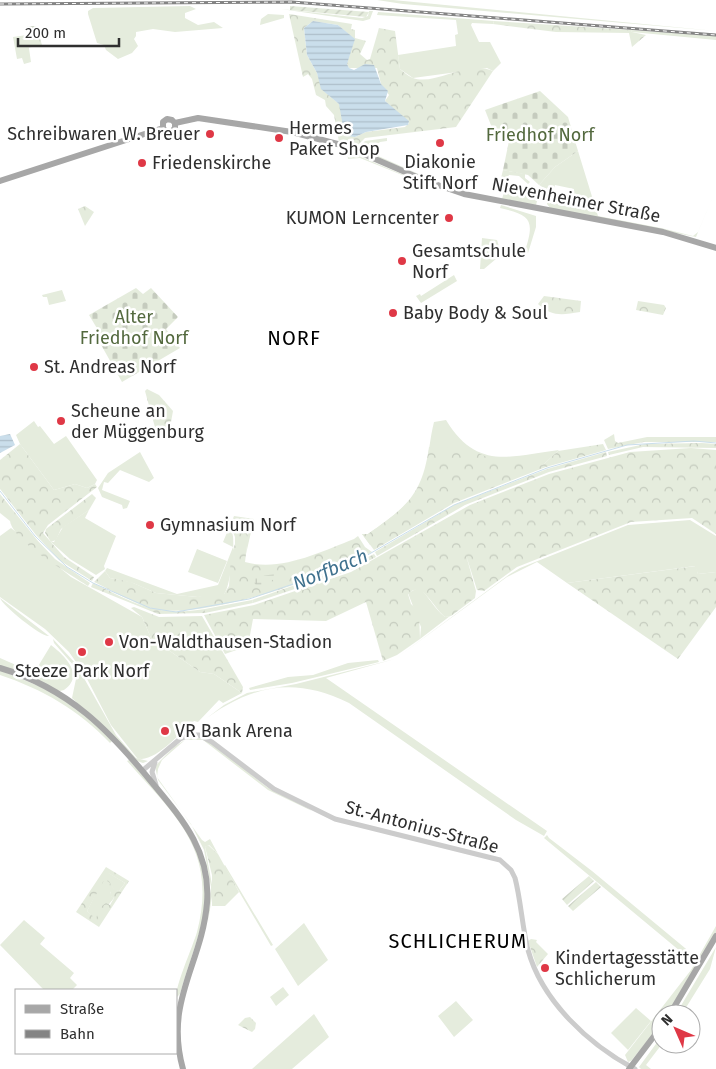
<svg xmlns="http://www.w3.org/2000/svg" width="716" height="1069" font-family="'Fira Sans',sans-serif">
  <defs>
    <pattern id="forest-crowns" width="20" height="18" patternUnits="userSpaceOnUse" patternTransform="scale(1.25)"><rect width="20" height="18" fill="#e5ecdd"/><path d="M2 6a3 3 0 1 1 6 0M12 15a3 3 0 1 1 6 0" fill="none" stroke="#c5cbbe"/></pattern>
    <pattern id="wetland-marsh" width="20" height="14" patternUnits="userSpaceOnUse" patternTransform="scale(1.25)"><rect width="20" height="14" fill="#e5ecdd"/><path d="M1 5h8M5 5V1M11 12h8M15 12V8" fill="none" stroke="#c5cbbe"/></pattern>
    <pattern id="cemetery-stones" width="16" height="16" patternUnits="userSpaceOnUse" patternTransform="scale(1.25)"><rect width="16" height="16" fill="#e5ecdd"/><path d="M2 7V4a2 2 0 0 1 4 0v3zM10 15v-3a2 2 0 0 1 4 0v3z" fill="#c5cbbe"/></pattern>
    <pattern id="garden-furrows" width="10" height="10" patternUnits="userSpaceOnUse" patternTransform="scale(1.25)"><rect width="10" height="10" fill="#e5ecdd"/><path d="M-1 1l2-2M0 10L10 0M9 11l2-2" fill="none" stroke="#c5cbbe"/></pattern>
    <pattern id="water-rules" width="6" height="5" patternUnits="userSpaceOnUse" patternTransform="scale(1.25)"><rect width="6" height="5" fill="#cadeeb"/><path d="M0 2.5h6" fill="none" stroke="#aebfca"/></pattern>
  </defs>
  <rect width="100%" height="100%" fill="#fff"/>
  <path fill="#e5ecdd" d="M 377,0 L 393,0 L 716,31 L 403,4 Z
    M 190,6 L 196,9 L 185,13 L 185,18 L 198,25 L 214,22 L 223,28 L 175,32 L 153,29 L 136,32 L 136,36 L 134,39 L 138,46 L 132,53 L 118,59 L 106,50 L 104,45 L 97,43 L 88,14 L 88,11 L 93,8 Z
    M 281,9 L 362,18 L 368,16 L 369,11 L 373,11 L 370,19 L 363,21 Z
    M 378,12 L 494,21 L 493,24 L 472,23 L 471,25 L 479,42 L 490,42 L 501,63 L 493,71 L 487,68 L 413,78 L 400,69 L 398,55 L 456,46 L 455,35 L 458,34 L 456,20 L 377,15 Z
    M 268,14 L 284,15 L 284,18 L 260,25 L 261,19 Z
    M 631,30 L 716,36 L 716,40 L 632,32 Z
    M 27,35 L 31,62 L 24,64 L 22,58 L 17,59 L 13,37 Z
    M 387,138 L 387,141 L 380,142 L 376,145 L 376,155 L 441,184 L 358,149 L 365,141 Z
    M 347,151 L 444,192 L 360,158 L 348,159 Z
    M 578,151 L 598,216 L 661,228 L 693,236 L 698,232 L 716,189 L 696,237 L 550,208 L 547,204 L 549,191 L 553,192 L 552,201 L 571,205 L 574,189 L 555,185 L 554,188 L 549,187 L 546,189 L 539,185 L 555,167 Z
    M 503,170 L 525,174 L 525,178 L 530,182 L 528,184 L 519,176 L 509,175 L 504,183 L 500,182 Z
    M 532,185 L 540,190 L 536,205 L 502,199 L 505,189 L 505,192 L 524,195 Z
    M 501,205 L 536,216 L 536,227 L 528,253 L 525,251 C 535,220 531,215 500,208 Z
    M 482,238 L 497,240 L 501,253 L 503,253 L 484,269 L 480,269 Z
    M 454,275 L 457,281 L 421,303 L 416,296 L 420,294 L 421,296 Z
    M 62,290 L 66,301 L 49,305 L 47,297 L 43,297 L 42,295 Z
    M 446,420 C 477,471 510,456 559,450 L 544,464 L 451,502 L 370,545 L 362,534 L 368,534 C 392,517 419,500 426,468 C 429,453 430,438 434,422 Z
    M 34,421 L 38,427 L 40,426 L 54,444 L 66,436 L 97,480 L 95,484 L 87,488 L 75,484 L 54,490 L 20,444 L 16,435 Z
    M 140,452 L 154,478 L 149,482 L 120,470 L 108,483 L 104,482 L 102,490 L 130,501 L 127,508 L 123,509 L 122,505 L 102,497 L 98,488 L 108,473 Z
    M 89,510 L 85,518 L 116,536 L 104,566 L 105,569 L 96,575 L 70,559 L 51,542 L 54,542 L 63,527 Z
    M 234,516 L 254,519 L 246,554 L 248,531 L 232,533 C 236,539 230,589 224,594 L 198,597 L 156,593 L 133,583 L 110,578 L 105,571 L 107,568 L 177,594 L 218,585 L 233,547 L 223,542 Z
    M 690,520 L 716,536 L 716,572 L 698,574 L 695,566 L 567,583 L 537,562 L 507,577 L 395,659 L 326,678 L 547,831 L 544,836 L 516,820 L 349,703 C 292,675 248,686 199,724 L 224,705 L 247,693 L 296,684 L 395,659 L 510,574 L 520,568 L 628,525 Z
    M 11,528 L 71,577 L 142,617 L 151,638 L 200,672 L 214,674 L 242,693 L 223,703 L 219,700 L 198,722 L 194,721 C 183,730 153,765 137,758 L 111,725 L 85,675 L 69,652 L 45,629 L 0,597 L 0,536 Z
    M 197,549 L 227,561 L 218,583 L 188,572 Z
    M 418,588 C 429,595 434,609 445,617 L 450,616 L 420,639 L 421,627 L 408,593 Z
    M 0,598 L 49,636 C 41,637 3,606 0,598 Z
    M 252,600 L 253,603 L 205,613 L 205,609 Z
    M 53,639 L 76,664 L 116,735 L 136,758 L 148,761 L 143,763 L 137,761 L 72,698 L 76,679 L 74,666 L 54,643 Z
    M 51,645 C 65,656 85,675 64,690 L 60,691 L 0,667 L 0,658 L 34,673 Z
    M 378,660 L 379,662 L 371,664 L 292,683 L 250,690 L 249,688 L 288,677 L 313,675 L 348,663 Z
    M 0,670 L 48,690 L 87,715 L 112,741 L 110,743 C 79,710 42,689 0,675 Z
    M 190,737 C 214,735 249,776 270,789 C 284,797 299,802 312,811 L 268,790 L 203,740 L 185,740 L 162,760 L 158,769 L 157,777 L 202,840 L 205,842 L 210,839 L 218,854 L 209,845 L 205,847 L 213,890 L 208,922 L 211,887 L 204,850 L 191,824 L 158,780 L 155,766 L 175,746 Z
    M 129,760 C 169,806 218,850 203,918 C 197,944 187,968 180,994 L 176,998 C 176,983 192,949 197,932 C 218,851 176,816 127,761 Z
    M 547,835 L 549,838 L 592,871 L 691,953 L 690,956 L 686,956 L 544,838 Z
    M 225,865 L 273,945 L 271,946 L 224,866 Z
    M 107,872 L 125,883 L 119,891 L 114,890 L 110,883 L 111,896 L 114,898 L 96,920 L 87,911 Z
    M 24,920 L 45,938 L 40,944 L 74,973 L 70,978 L 77,985 L 72,990 L 44,990 L 0,945 Z
    M 304,923 L 328,960 L 298,986 L 275,949 Z
    M 716,926 L 716,932 L 667,1014 L 661,1014 L 661,1024 L 631,1061 L 628,1062 L 625,1055 L 691,970 Z
    M 716,947 L 710,969 L 682,1014 L 676,1014 Z
    M 283,987 L 289,995 L 276,1006 L 270,997 Z
    M 456,1001 L 473,1020 L 454,1037 L 438,1016 Z
    M 636,1008 L 651,1021 L 628,1050 L 611,1033 Z
    M 314,1014 L 329,1037 L 292,1069 L 252,1069 Z
    M 661,1037 L 662,1044 L 646,1065 L 651,1069 L 641,1069 L 639,1067 Z"/>
  <path fill="url(#forest-crowns)" fill-rule="evenodd" d="M 289,14 L 352,24 L 351,29 L 355,30 L 355,38 L 366,41 L 360,54 L 367,60 L 370,59 L 379,28 L 395,31 L 400,69 C 404,72 408,76 413,78 C 435,86 468,59 493,71 L 456,127 L 365,138 L 355,148 L 339,142 L 334,115 L 326,106 L 325,100 L 316,95 L 312,79 L 308,74 L 303,77 ZM 313,21 L 338,25 L 354,39 L 347,64 L 349,68 L 377,68 L 381,84 L 389,95 L 385,101 L 409,123 L 405,127 L 366,132 L 355,137 L 339,104 L 322,89 L 317,73 L 307,55 L 304,28 Z
    M 494,21 L 631,30 L 632,32 L 646,35 L 632,47 L 629,33 L 556,32 L 493,24 Z
    M 27,26 L 36,26 L 42,45 L 27,48 L 27,35 L 30,34 Z
    M 85,206 L 94,212 L 85,226 L 78,209 Z
    M 544,296 L 581,301 L 580,312 C 562,315 552,317 538,304 Z
    M 638,301 L 664,305 L 666,308 L 663,315 L 636,310 Z
    M 147,389 L 159,395 L 173,411 L 171,422 L 162,434 L 156,431 L 145,391 Z
    M 614,434 L 615,441 L 618,443 L 647,437 L 716,437 L 716,442 L 644,442 L 608,449 L 604,440 Z
    M 702,443 L 716,444 L 716,448 L 643,447 L 609,455 L 608,452 L 645,444 Z
    M 20,444 L 54,490 L 75,484 L 87,488 L 95,484 L 97,487 L 48,525 L 43,533 L 64,557 L 94,577 L 92,581 L 59,560 L 36,535 L 0,489 L 0,460 Z
    M 603,444 L 606,450 L 546,467 L 454,503 L 374,550 L 362,534 L 368,534 C 406,507 422,496 429,447 L 464,447 L 487,457 L 514,460 L 528,459 L 531,468 L 544,464 L 558,451 Z
    M 691,448 L 716,450 L 716,534 L 692,518 L 631,522 L 517,567 L 484,591 L 477,590 L 466,555 L 476,591 L 475,598 L 451,616 L 445,617 C 434,609 422,579 408,594 L 411,604 L 419,611 L 420,639 L 397,655 L 383,661 L 366,602 L 326,621 L 253,619 L 248,646 L 225,654 L 204,615 L 254,605 L 351,572 L 470,505 L 549,474 L 630,452 Z
    M 606,452 L 607,456 L 549,472 L 465,505 L 377,556 L 375,552 L 454,505 L 547,469 Z
    M 0,494 L 38,541 L 55,559 L 90,583 L 88,586 C 69,573 14,543 10,521 L 0,513 Z
    M 92,494 L 96,498 L 89,510 L 61,529 L 56,540 L 51,542 L 45,533 L 46,529 Z
    M 237,521 L 246,525 L 248,538 L 245,562 C 281,572 320,552 354,539 L 358,536 L 365,547 L 372,552 C 328,577 210,617 161,610 C 138,607 114,591 94,582 L 105,571 L 110,578 L 131,582 L 156,593 L 198,597 L 216,592 L 224,594 L 229,586 L 231,556 L 235,544 L 235,537 L 231,527 Z
    M 374,554 L 376,557 L 351,570 L 253,603 L 252,600 L 353,565 Z
    M 696,566 L 698,574 L 716,572 L 716,607 L 678,659 L 567,583 Z
    M 93,583 C 136,604 156,617 205,609 L 205,613 L 158,614 L 91,587 Z
    M 134,607 L 159,617 L 202,616 L 243,687 L 242,693 L 214,674 L 200,672 L 151,638 L 142,617 L 131,608 Z
    M 208,845 L 218,854 L 239,892 L 225,906 L 212,906 L 212,875 L 205,847 Z
    M 106,867 L 129,881 L 99,927 L 76,912 ZM 108,873 L 125,883 L 119,891 L 114,889 L 112,886 L 115,879 L 109,876 L 107,881 L 110,883 L 108,891 L 111,892 L 110,896 L 114,898 L 110,905 L 106,903 L 99,908 L 96,919 L 87,911 Z
    M 531,939 L 537,940 L 536,942 L 548,954 L 537,967 L 528,941 Z
    M 250,1017 L 256,1023 L 255,1029 L 252,1032 L 238,1025 L 245,1018 Z"/>
  <path fill="url(#wetland-marsh)" d="M 282,573 L 263,587 L 257,587 L 252,579 L 255,577 Z"/>
  <path fill="url(#cemetery-stones)" d="M 540,91 L 568,117 L 578,151 L 555,167 L 539,185 L 528,175 L 503,170 L 509,141 L 498,132 L 494,133 L 485,110 Z
    M 136,288 L 143,294 L 151,288 L 178,317 L 166,329 L 180,348 L 122,382 L 100,343 L 104,340 L 89,315 Z"/>
  <path fill="url(#garden-furrows)" d="M 290,6 L 369,12 L 366,17 L 290,10 Z
    M 589,876 L 594,881 L 567,905 L 562,899 Z
    M 596,882 L 601,887 L 573,911 L 568,906 Z"/>
  <path fill="url(#water-rules)" d="M 313,21 L 338,25 L 355,39 L 347,64 L 349,68 L 354,70 L 365,64 L 374,65 L 381,84 L 388,91 L 385,101 L 409,121 L 408,125 L 366,132 L 355,137 L 348,136 L 344,132 L 339,104 L 321,89 L 317,73 L 307,55 L 304,28 Z
    M 10,434 L 15,445 L 0,453 L 0,436 Z"/>
  <g fill="none" stroke-linecap="round" stroke-linejoin="round">
    <path stroke="#cadeeb" stroke-width="1" d="M 0,491 L 35,536 L 67,567 L 93,583 L 150,608 L 176,612 L 249,599 L 352,564 L 454,505 L 547,468 L 627,445 L 694,441 L 716,443"/>
    <path stroke="#ccc" stroke-width="5" d="M 155,762 L 152,772 L 156,785
      M 142,771 L 180,739 L 189,735 L 199,735 L 212,742 L 274,789 L 335,819 L 500,860 L 511,870 L 515,878 C 521,901 522,926 528,950 C 542,1001 589,1045 635,1069"/>
    <path stroke="#a7a7a7" stroke-width="6" d="M 175,123 L 198,118 L 292,132 L 345,146 L 426,181 L 464,194 L 663,232 L 716,248
      M 163,128 L 166,131 L 171,132 L 175,128 L 175,123
      M 163,128 L 163,122 L 167,119 L 172,120 L 175,123
      M 0,181 L 163,128
      M 0,668 C 69,688 110,731 154,785 C 184,821 211,853 207,903 C 202,964 164,1001 183,1069
      M 670,1014 L 716,936
      M 629,1069 L 661,1027"/>
    <g stroke="#848484" stroke-width="3">
      <path id="rail" d="M 0,4 L 292,2 L 716,35"/>
    </g>
    <use href="#rail" stroke="#fff" stroke-width="1" stroke-dasharray="4" stroke-linecap="butt"/>
  </g>
  <g fill="#df3846" stroke="#fff" stroke-width="2">
    <circle cx="210" cy="134" r="5"/>
    <circle cx="279" cy="138" r="5"/>
    <circle cx="440" cy="143" r="5"/>
    <circle cx="142" cy="163" r="5"/>
    <circle cx="449" cy="218" r="5"/>
    <circle cx="402" cy="261" r="5"/>
    <circle cx="393" cy="313" r="5"/>
    <circle cx="34" cy="367" r="5"/>
    <circle cx="61" cy="421" r="5"/>
    <circle cx="150" cy="525" r="5"/>
    <circle cx="109" cy="642" r="5"/>
    <circle cx="82" cy="652" r="5"/>
    <circle cx="165" cy="731" r="5"/>
    <circle cx="545" cy="968" r="5"/>
  </g>
  <g text-anchor="middle" stroke-width="5" stroke-linejoin="round" paint-order="stroke">
    <g font-size="18" fill="#2f2f2f" stroke="#fff" text-anchor="start">
      <text x="289" y="134">Hermes<tspan x="289" dy="21">Paket Shop</tspan></text>
      <text x="200" y="140" text-anchor="end">Schreibwaren W. Breuer</text>
      <text x="440" y="168" text-anchor="middle">Diakonie<tspan x="440" dy="21">Stift Norf</tspan></text>
      <text x="152" y="169">Friedenskirche</text>
      <text x="439" y="224" text-anchor="end">KUMON Lerncenter</text>
      <text x="412" y="257">Gesamtschule<tspan x="412" dy="21">Norf</tspan></text>
      <text x="403" y="319">Baby Body &amp; Soul</text>
      <text x="44" y="373">St. Andreas Norf</text>
      <text x="71" y="417">Scheune an<tspan x="71" dy="21">der Müggenburg</tspan></text>
      <text x="160" y="531">Gymnasium Norf</text>
      <text x="119" y="648">Von-Waldthausen-Stadion</text>
      <text x="82" y="677" text-anchor="middle">Steeze Park Norf</text>
      <text x="175" y="737">VR Bank Arena</text>
      <text x="555" y="964">Kindertagesstätte<tspan x="555" dy="21">Schlicherum</tspan></text>
    </g>
    <g font-size="18" fill="#53693e" stroke="#fff">
      <text x="540" y="141">Friedhof Norf</text>
      <text x="134" y="323">Alter<tspan x="134" dy="21">Friedhof Norf</tspan></text>
    </g>
    <g font-size="18" fill="#2f2f2f" stroke="#fff">
      <text transform="translate(576 200) rotate(11)" y="6">Nievenheimer Straße</text>
      <text transform="translate(422 827) rotate(15)" y="6">St.-Antonius-Straße</text>
    </g>
    <g font-size="19" font-style="italic" fill="#3f718e" stroke="#fff">
      <text transform="translate(330 569) rotate(-22)" y="7">Norfbach</text>
    </g>
    <g font-size="20" letter-spacing="1" fill="#000" stroke="#fff">
      <text x="294" y="345">NORF</text>
      <text x="458" y="948">SCHLICHERUM</text>
    </g>
  </g>
  <rect x="15" y="989" width="162" height="65" fill="#ffffff" stroke="#acacac"/>
  <rect x="25" y="1005" width="25" height="8" fill="#a7a7a7" stroke="#acacac"/>
  <text x="60" y="1014" font-size="15" fill="#2f2f2f">Straße</text>
  <rect x="25" y="1030" width="25" height="8" fill="#848484" stroke="#acacac"/>
  <text x="60" y="1039" font-size="15" fill="#2f2f2f">Bahn</text>
  <g transform="translate(676 1029) rotate(315)"><circle r="24" fill="#ffffff" stroke="#acacac"/>
  <path d="M0-4L9 19L0 12L-9 19Z" fill="#df3846"/>
  <text y="-8" font-size="14" font-weight="bold" text-anchor="middle" fill="#2f2f2f">N</text>
  </g>
  <path d="M18 38v8h101v-8" fill="none" stroke="#2f2f2f" stroke-width="2.5"/>
  <text x="25" y="38" font-size="15" fill="#2f2f2f" stroke="#ffffff" stroke-width="4" paint-order="stroke">200 m</text>
</svg>
